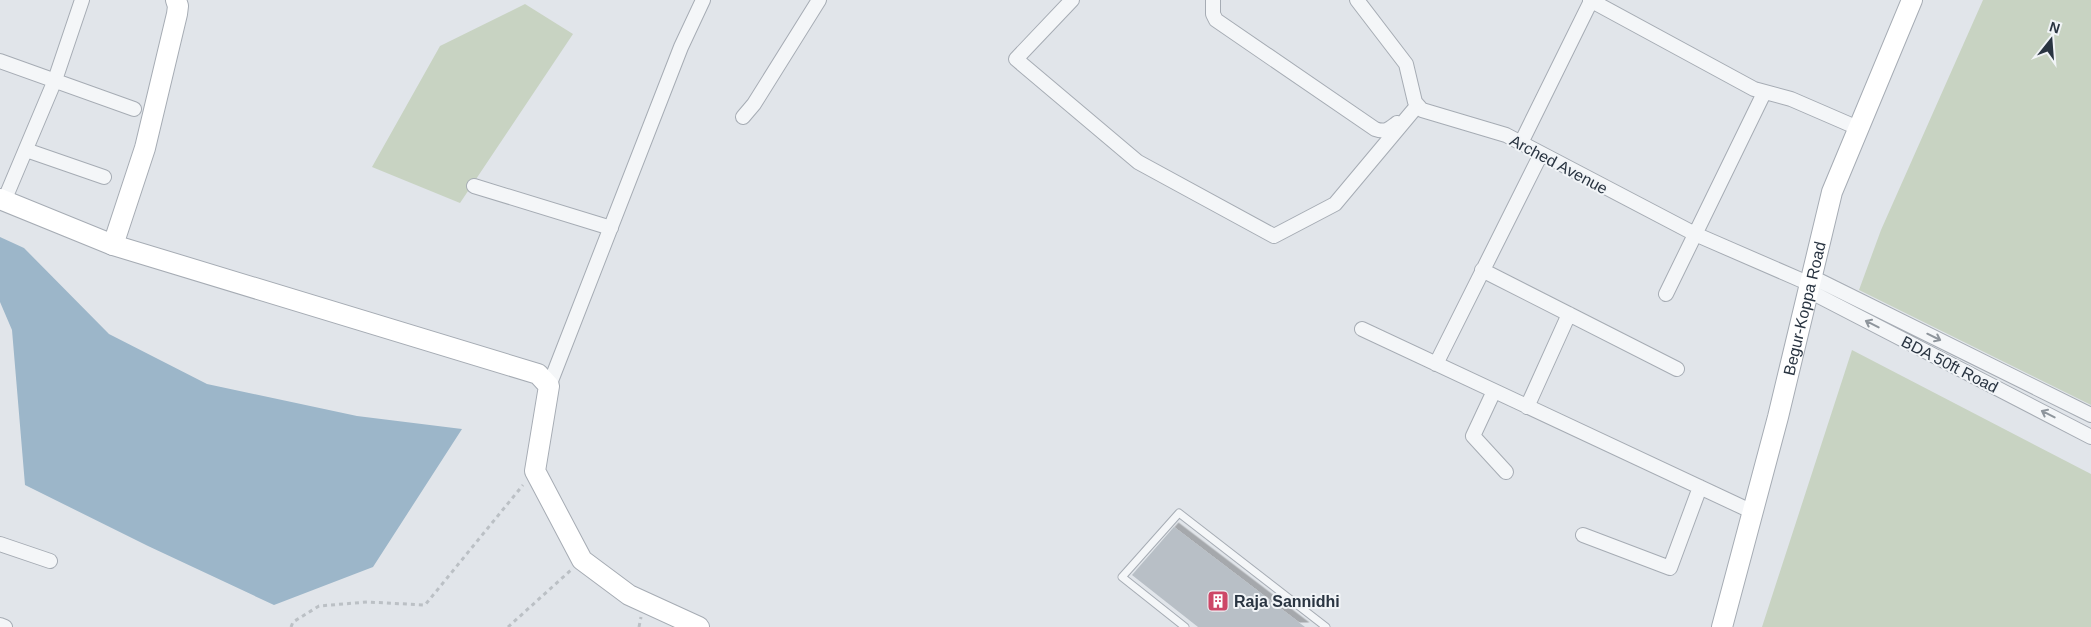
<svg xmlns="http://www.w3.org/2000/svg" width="2091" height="627" font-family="Helvetica,sans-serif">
  <defs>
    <filter id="shadow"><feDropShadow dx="4.5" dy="-4.5" stdDeviation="0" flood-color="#0004"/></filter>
  </defs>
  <rect width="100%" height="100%" fill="#e1e5ea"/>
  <path fill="#c8d3c2" d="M 1983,0 L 2091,0 L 2091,405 L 1859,290 L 1881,230 Z
    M 525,4 L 573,34 L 460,203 L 372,167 L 440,46 Z
    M 1852,350 L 2091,474 L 2091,627 L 1762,627 Z"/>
  <path fill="#9cb6c9" d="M 0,237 L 24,248 L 109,334 L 207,384 L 357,416 L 462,429 L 373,567 L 274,605 L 148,546 L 25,485 L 12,330 L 0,302 Z"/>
  <path fill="#b8bfc6" filter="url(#shadow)" d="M 1174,527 L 1305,627 L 1198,627 L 1132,575 Z"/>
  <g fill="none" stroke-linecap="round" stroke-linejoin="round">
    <g stroke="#a6acb4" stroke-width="9">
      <path id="lane" d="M 1185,627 L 1122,577 L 1179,513 L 1326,627"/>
    </g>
    <g stroke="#a6acb4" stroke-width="16">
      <path id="street" d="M 1072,0 L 1016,59 L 1138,162 L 1274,236 L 1335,204 L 1417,106
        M 1213,0 L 1213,14 L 1216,20 L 1375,129 C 1386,133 1389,129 1397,123
        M 1357,0 L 1406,64 L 1415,102 L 1422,110 L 1506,135 L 1695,234 L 1810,284
        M 1590,0 L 1754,89 L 1791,99 L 1858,128
        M 0,61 L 134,109
        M 743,117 L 754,104 L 819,0
        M 1521,143 L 1591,1
        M 26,150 L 104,177
        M 474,186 L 611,228
        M 4,201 L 55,80 L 82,0
        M 1482,270 L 1677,369
        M 1812,277 L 2091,415
        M 1809,291 L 2091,437
        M 1666,294 L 1764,93
        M 1362,329 L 1753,512
        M 1436,364 L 1541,154
        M 549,386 L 681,47 L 703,0
        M 1494,391 L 1473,436 L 1506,472
        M 1527,407 L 1569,314
        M 1583,535 L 1670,568 L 1700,487
        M 0,544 L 50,561
        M 0,625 L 5,627"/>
    </g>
    <g stroke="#a6acb4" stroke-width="22">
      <g id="secondary">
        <path d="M 0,199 L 113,245 L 538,374 L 549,386 L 535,471 L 582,560 L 629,595 L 699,627"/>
        <path d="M 113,245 L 145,148 L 177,14 L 178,6 L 176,0"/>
        <path id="s1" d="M 1722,627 L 1778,417 L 1832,192 L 1912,0"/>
      </g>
    </g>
    <path stroke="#bbc0c5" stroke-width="3" stroke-dasharray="4 4" stroke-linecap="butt" d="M 291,627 L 293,622 L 319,606 L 367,602 L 425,605 L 523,485
      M 508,627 L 571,570
      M 639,627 L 641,617"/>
    <use href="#lane" stroke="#f4f6f8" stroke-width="7"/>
    <use href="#street" stroke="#f4f6f8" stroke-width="14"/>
    <use href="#secondary" stroke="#fff" stroke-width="20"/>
  </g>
  <defs><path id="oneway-shaft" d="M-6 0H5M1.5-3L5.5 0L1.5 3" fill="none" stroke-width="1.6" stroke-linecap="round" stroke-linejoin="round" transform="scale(1.25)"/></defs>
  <g stroke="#8e959c">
    <use href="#oneway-shaft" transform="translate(1872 324) rotate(-153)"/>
    <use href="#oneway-shaft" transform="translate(1934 337) rotate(26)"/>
    <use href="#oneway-shaft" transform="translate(2048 414) rotate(-153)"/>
  </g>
  <defs>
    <g id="building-square" transform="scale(1.125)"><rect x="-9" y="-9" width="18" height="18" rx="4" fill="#cd4767" stroke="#f1f4f7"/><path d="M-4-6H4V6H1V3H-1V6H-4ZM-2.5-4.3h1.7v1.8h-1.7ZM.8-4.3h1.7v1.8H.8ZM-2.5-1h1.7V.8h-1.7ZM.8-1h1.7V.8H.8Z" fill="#fff"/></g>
  </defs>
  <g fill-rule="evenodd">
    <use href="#building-square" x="1218" y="601"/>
  </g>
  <g text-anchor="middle" stroke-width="4" stroke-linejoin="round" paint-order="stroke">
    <g font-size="16" fill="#293441" stroke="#f1f4f7">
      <text transform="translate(1559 164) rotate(28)" y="6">Arched Avenue</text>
      <text dy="6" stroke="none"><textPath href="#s1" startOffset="329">Begur-Koppa Road</textPath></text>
      <text transform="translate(1950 364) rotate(27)" y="6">BDA 50ft Road</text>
    </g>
    <g font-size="16" font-weight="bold" fill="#293441" stroke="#f1f4f7" text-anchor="start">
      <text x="1234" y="607">Raja Sannidhi</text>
    </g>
  </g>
  <g transform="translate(2051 40) rotate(17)" stroke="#f1f4f7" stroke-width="4" paint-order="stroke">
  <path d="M0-4L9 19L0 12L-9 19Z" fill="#293441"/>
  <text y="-8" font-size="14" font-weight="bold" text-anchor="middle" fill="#293441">N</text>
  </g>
</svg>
